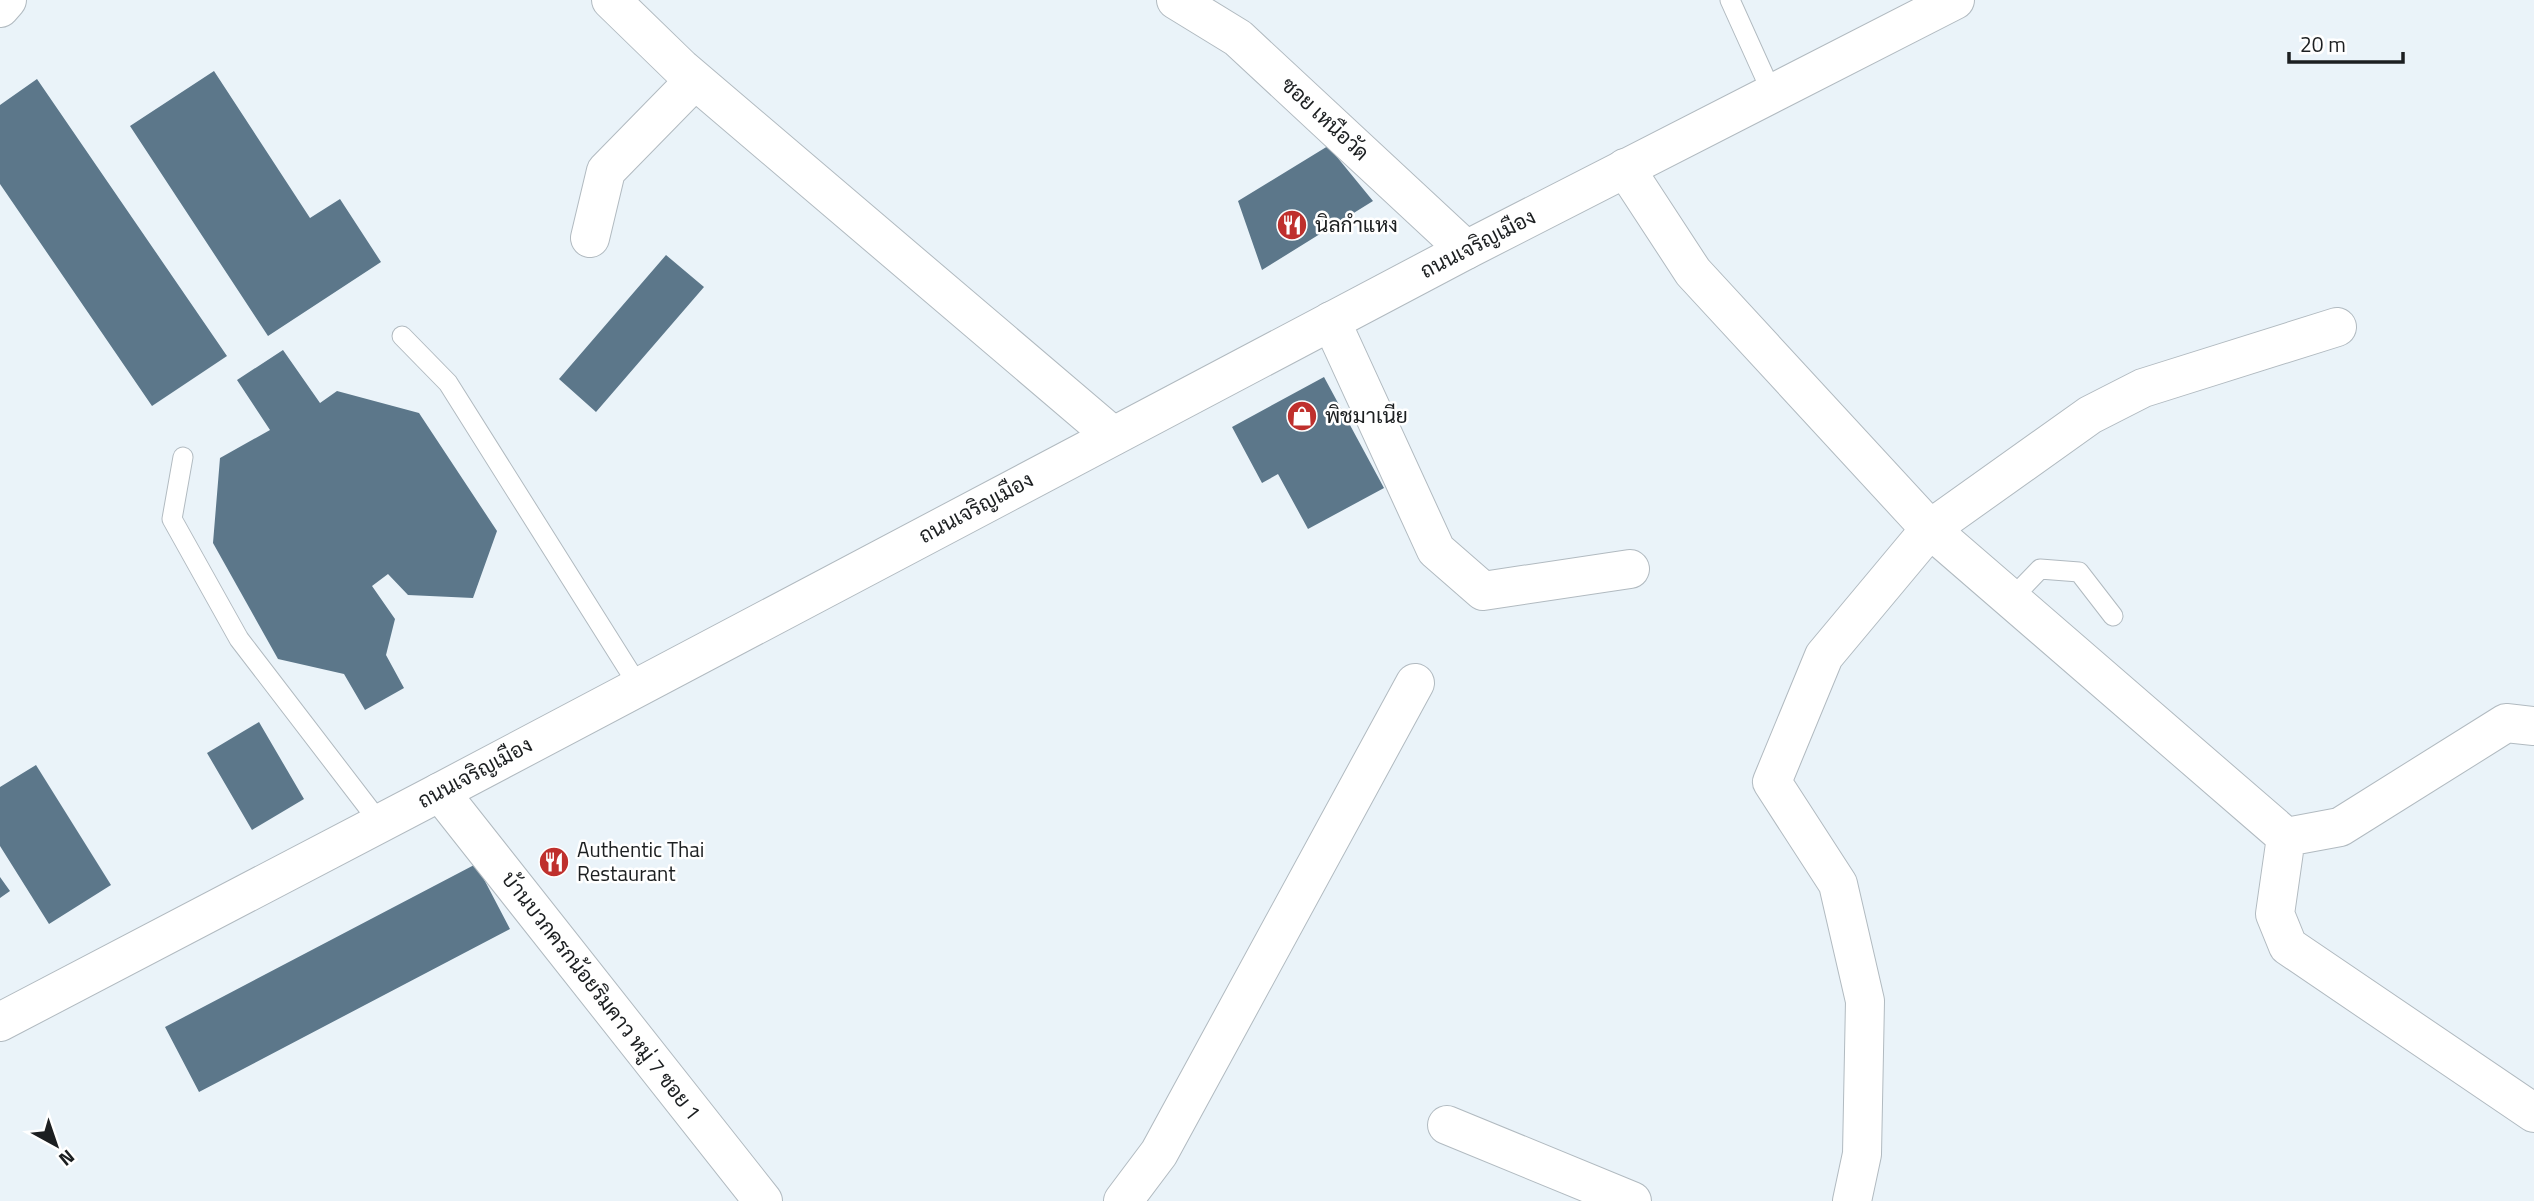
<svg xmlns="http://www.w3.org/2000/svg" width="2534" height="1201" font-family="'Titillium Web',Sarabun,sans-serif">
  <rect width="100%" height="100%" fill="#eaf3f9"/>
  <path fill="#5c778a" d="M 214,71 L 310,218 L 340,199 L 381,262 L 268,336 L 130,126 Z
    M 37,79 L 227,356 L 152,406 L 0,184 L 0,105 Z
    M 1328,146 L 1373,201 L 1262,270 L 1238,201 Z
    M 666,255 L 704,287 L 596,412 L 559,379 Z
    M 283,350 L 320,403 L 337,391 L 419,413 L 497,531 L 473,598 L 408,595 L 388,574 L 372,586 L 395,619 L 386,655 L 404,688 L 365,710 L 344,674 L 278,659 L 213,543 L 220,458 L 270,430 L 237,380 Z
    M 1324,377 L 1384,488 L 1308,529 L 1278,474 L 1262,483 L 1232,427 Z
    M 259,722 L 304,799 L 252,830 L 207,753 Z
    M 36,765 L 111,885 L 49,924 L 0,846 L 0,787 Z
    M 476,864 L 510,929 L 199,1092 L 165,1027 Z
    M 0,877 L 10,891 L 0,898 Z"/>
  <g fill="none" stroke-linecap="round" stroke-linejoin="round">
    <g stroke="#b1bac0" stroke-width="21">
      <path id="lane" d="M 1730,0 L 1772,93
        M 402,336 L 448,383 L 638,685
        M 183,457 L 172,519 L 239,639 L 380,823
        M 2011,599 L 2040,569 L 2079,572 L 2113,616"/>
    </g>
    <g stroke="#b1bac0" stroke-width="40">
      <path id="street" d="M 611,0 L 681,68 L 1113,436
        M 1176,0 L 1238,38 L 1466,250
        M 0,8 L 7,0
        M 1625,168 L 1693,272 L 1930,529 L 2286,837
        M 590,238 L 606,171 L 695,80
        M 1331,321 L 1436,550 L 1483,591 L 1630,569
        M 440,792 L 763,1201
        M 2286,837 L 2275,914 L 2288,946 L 2534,1113
        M 2286,837 L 2340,827 L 2506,723 L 2534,726
        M 1447,1125 L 1632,1201
        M 1123,1201 L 1159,1153 L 1415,683
        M 1852,1201 L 1862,1154 L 1865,1001 L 1838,884 L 1772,782 L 1824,656 L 1930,529 L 2090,415 L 2143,388 L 2337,327"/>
    </g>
    <g stroke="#b1bac0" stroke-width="40">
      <path id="secondary" d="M 0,1022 L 440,792 L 1466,250 L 1955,0"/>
    </g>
    <use href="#lane" stroke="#fff" stroke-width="19"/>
    <use href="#street" stroke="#fff" stroke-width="38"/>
    <use href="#secondary" stroke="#fff" stroke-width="38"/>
  </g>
  <defs>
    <g id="restaurant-disc" transform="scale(1.575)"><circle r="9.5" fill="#bf302d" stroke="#fff"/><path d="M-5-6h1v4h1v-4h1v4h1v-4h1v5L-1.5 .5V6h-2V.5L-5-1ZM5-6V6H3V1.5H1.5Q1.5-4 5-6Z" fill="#fff"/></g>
    <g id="shop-disc" transform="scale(1.575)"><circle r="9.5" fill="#bf302d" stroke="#fff"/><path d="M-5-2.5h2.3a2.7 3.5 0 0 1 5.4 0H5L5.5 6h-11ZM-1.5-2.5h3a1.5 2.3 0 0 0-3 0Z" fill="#fff"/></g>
  </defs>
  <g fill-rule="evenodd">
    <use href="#restaurant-disc" x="1292" y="225"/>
    <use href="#shop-disc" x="1302" y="416"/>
    <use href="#restaurant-disc" x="554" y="862"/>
  </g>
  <g text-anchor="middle" stroke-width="5" stroke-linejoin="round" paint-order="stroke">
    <g font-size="21" fill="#1c1f21" stroke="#fff">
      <text transform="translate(1325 119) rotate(43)" y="7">ซอย เหนือวัด</text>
      <text transform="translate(1478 244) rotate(-27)" y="7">ถนนเจริญเมือง</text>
      <text transform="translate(976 508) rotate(-28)" y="7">ถนนเจริญเมือง</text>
      <text transform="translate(475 773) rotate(-28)" y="7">ถนนเจริญเมือง</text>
      <text transform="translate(601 996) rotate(52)" y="7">บ้านบวกครกน้อยริมคาว หมู่ 7 ซอย 1</text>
    </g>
    <g font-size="21" fill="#1c1f21" stroke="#fff" text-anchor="start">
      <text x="1315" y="232">นิลกําแหง</text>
      <text x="1325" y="423">พิชมาเนีย</text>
      <text x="577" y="857">Authentic Thai<tspan x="577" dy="24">Restaurant</tspan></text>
    </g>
  </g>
  <g transform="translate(56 1145) rotate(140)" stroke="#ffffff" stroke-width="5" paint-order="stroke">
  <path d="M0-5L12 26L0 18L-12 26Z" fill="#1c1f21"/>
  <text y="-10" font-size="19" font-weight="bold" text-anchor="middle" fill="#1c1f21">N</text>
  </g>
  <path d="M2289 52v10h114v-10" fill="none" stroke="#1c1f21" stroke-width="3.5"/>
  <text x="2300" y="52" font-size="21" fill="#1c1f21" stroke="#ffffff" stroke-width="5" paint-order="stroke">20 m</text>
</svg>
